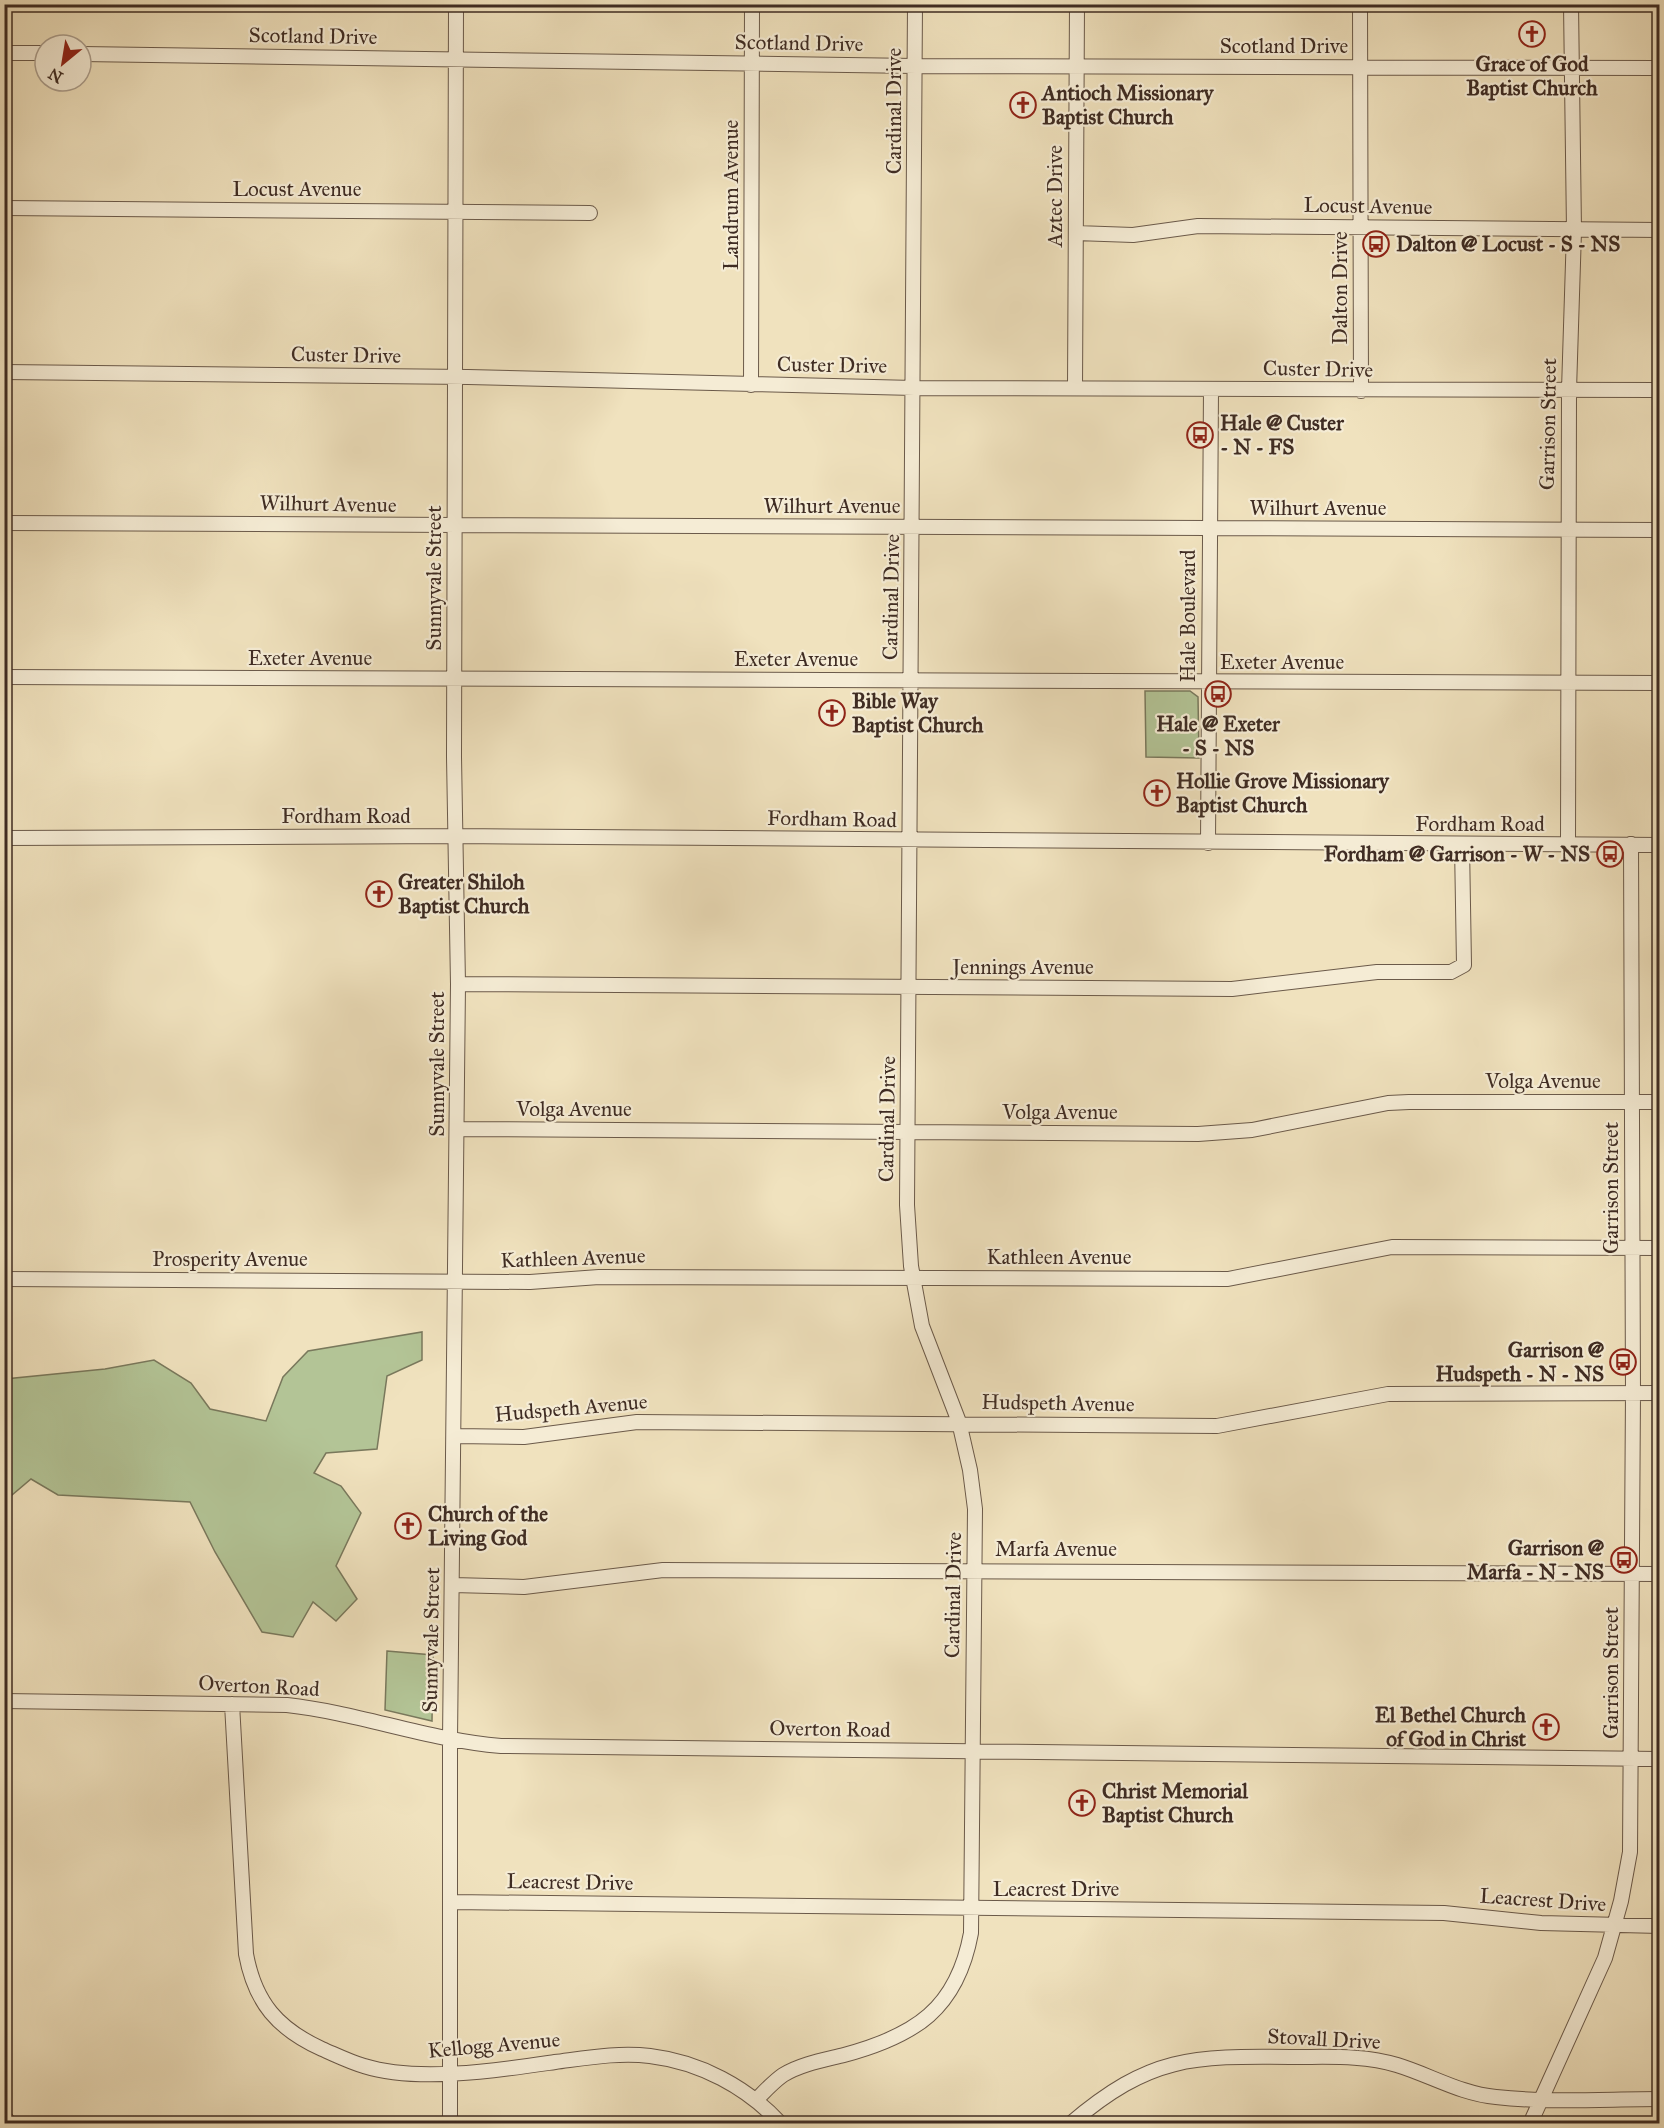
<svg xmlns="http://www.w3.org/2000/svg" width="1664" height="2128" font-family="'IM FELL Great Primer',serif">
  <rect width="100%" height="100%" fill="#f0e2be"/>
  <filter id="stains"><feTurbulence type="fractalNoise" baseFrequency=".00333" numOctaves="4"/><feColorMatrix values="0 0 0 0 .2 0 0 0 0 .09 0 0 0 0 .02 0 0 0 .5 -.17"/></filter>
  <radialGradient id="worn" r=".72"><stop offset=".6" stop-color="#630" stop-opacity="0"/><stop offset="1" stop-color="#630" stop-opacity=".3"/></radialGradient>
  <path fill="#b3c496" stroke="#79785c" stroke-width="1.5" d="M 1145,691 L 1190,691 L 1198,697 L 1199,758 L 1146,757 Z
    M 422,1332 L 422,1360 L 387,1376 L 377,1449 L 326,1453 L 314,1473 L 341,1486 L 361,1513 L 336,1566 L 357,1599 L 336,1621 L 313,1602 L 293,1637 L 262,1632 L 215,1552 L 190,1502 L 58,1495 L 31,1479 L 5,1501 L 5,1379 L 105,1369 L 154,1360 L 191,1383 L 210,1409 L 266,1421 L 283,1377 L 308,1351 Z
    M 387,1651 L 433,1655 L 432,1721 L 385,1710 Z"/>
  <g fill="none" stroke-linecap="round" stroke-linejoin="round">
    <g stroke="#6b5a4a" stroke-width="16">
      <path id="minor" d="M 1360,4 L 1361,391
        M 4,53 L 45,53
        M 81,54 L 915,66 L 1660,68
        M 4,208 L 590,213
        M 1076,233 L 1133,235 L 1198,226 L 1660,230
        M 4,372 L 468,377 L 914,388 L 1660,390
        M 751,385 L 752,4
        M 1075,388 L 1077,4
        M 4,523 L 1660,530
        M 4,677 L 1660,683
        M 4,838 L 457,836 L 1660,845
        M 1208,843 L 1211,389
        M 1568,845 L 1569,390 L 1574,231 L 1571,4
        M 458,984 L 1232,989 L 1377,972 L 1451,972 L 1464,965 L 1462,845
        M 458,1129 L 1198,1134 L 1252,1130 L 1388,1103 L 1409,1102 L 1660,1102
        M 4,1279 L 530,1282 L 599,1277 L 1228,1279 L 1392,1247 L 1660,1248
        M 455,1436 L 524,1437 L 637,1422 L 1217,1426 L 1388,1394 L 1660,1393
        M 453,1585 L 524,1587 L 663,1570 L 1660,1574
        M 4,1701 L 287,1705 C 359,1713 428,1740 501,1746 L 1660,1759
        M 232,1704 L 246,1954 C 255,2003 278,2029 322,2049 C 336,2055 350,2062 364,2066 C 418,2083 500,2070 555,2062 C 586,2058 619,2052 650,2056 C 700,2062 747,2087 781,2124
        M 452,1902 L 1444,1913 L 1541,1923 L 1660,1926
        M 756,2100 C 765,2091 773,2082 783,2075 C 801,2064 824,2060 844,2055 C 915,2036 957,2009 971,1933 L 975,1509 L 970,1470 L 959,1422 L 922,1326 L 911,1266 L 907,1205 L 915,4
        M 4,2116 L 10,2124
        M 450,2124 L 450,1740 L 458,984 L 454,757 L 456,4
        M 1070,2124 C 1152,2054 1194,2056 1297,2057 C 1330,2057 1365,2055 1397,2065 C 1430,2075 1461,2094 1496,2097 C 1550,2103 1606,2099 1660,2099
        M 1530,2124 L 1605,1958 L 1621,1901 L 1630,1852 L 1633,1393 L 1631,844"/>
    </g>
    <use href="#minor" stroke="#f5ecd5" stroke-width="14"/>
  </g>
  <defs>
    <g id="church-ring" transform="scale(1.35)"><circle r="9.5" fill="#f5ecd5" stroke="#8f2418" stroke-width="1.5"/><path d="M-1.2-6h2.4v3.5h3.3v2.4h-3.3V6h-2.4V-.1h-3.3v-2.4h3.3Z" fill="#8f2418"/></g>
    <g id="bus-ring" transform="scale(1.35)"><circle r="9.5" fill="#f5ecd5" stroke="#8f2418" stroke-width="1.5"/><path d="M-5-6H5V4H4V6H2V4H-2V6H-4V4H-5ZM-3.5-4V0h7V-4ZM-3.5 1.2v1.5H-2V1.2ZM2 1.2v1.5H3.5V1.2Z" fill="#8f2418"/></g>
  </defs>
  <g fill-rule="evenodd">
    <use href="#church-ring" x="1532" y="34"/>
    <use href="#church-ring" x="1023" y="105"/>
    <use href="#bus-ring" x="1376" y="244"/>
    <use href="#bus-ring" x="1200" y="435"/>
    <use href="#bus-ring" x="1218" y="694"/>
    <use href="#church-ring" x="832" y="713"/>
    <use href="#church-ring" x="1157" y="793"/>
    <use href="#bus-ring" x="1610" y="854"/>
    <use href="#church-ring" x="379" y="894"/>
    <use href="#bus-ring" x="1623" y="1362"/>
    <use href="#church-ring" x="408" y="1526"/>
    <use href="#bus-ring" x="1624" y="1560"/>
    <use href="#church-ring" x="1546" y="1727"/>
    <use href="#church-ring" x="1082" y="1803"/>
  </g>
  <g text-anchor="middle" stroke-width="4.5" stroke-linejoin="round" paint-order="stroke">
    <g font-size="21" fill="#3f2c23" stroke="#f5ecd5">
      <text transform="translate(313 36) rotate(1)" y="7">Scotland Drive</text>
      <text transform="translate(799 43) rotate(1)" y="7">Scotland Drive</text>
      <text x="1284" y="53">Scotland Drive</text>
      <text transform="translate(894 111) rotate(-90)" y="7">Cardinal Drive</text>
      <text x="297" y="196">Locust Avenue</text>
      <text transform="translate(731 195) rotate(-90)" y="7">Landrum Avenue</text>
      <text transform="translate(1055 196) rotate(-90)" y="7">Aztec Drive</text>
      <text transform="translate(1368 206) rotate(1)" y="7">Locust Avenue</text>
      <text transform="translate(1340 288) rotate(-90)" y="7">Dalton Drive</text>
      <text transform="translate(346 355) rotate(1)" y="7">Custer Drive</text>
      <text transform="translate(832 365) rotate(1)" y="7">Custer Drive</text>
      <text transform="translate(1318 369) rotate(1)" y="7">Custer Drive</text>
      <text transform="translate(1548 424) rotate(-89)" y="7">Garrison Street</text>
      <text transform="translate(328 504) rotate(1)" y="7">Wilhurt Avenue</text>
      <text x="832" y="513">Wilhurt Avenue</text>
      <text x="1318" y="515">Wilhurt Avenue</text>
      <text transform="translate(434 578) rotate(-90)" y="7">Sunnyvale Street</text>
      <text transform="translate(891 597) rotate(-89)" y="7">Cardinal Drive</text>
      <text transform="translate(1188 616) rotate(-90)" y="7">Hale Boulevard</text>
      <text x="310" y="665">Exeter Avenue</text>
      <text x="796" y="666">Exeter Avenue</text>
      <text x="1282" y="669">Exeter Avenue</text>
      <text x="346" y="823">Fordham Road</text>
      <text transform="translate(832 819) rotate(1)" y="7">Fordham Road</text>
      <text x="1480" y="831">Fordham Road</text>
      <text x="1023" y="974">Jennings Avenue</text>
      <text transform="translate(437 1064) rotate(-90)" y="7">Sunnyvale Street</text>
      <text x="1543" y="1088">Volga Avenue</text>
      <text x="574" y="1116">Volga Avenue</text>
      <text x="1060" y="1119">Volga Avenue</text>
      <text transform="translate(887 1119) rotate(-89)" y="7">Cardinal Drive</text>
      <text transform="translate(1611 1188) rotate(-90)" y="7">Garrison Street</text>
      <text x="1059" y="1264">Kathleen Avenue</text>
      <text transform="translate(573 1258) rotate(-2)" y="7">Kathleen Avenue</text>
      <text x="230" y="1266">Prosperity Avenue</text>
      <text transform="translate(1058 1403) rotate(1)" y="7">Hudspeth Avenue</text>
      <text transform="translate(571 1408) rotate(-5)" y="7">Hudspeth Avenue</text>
      <text x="1056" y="1556">Marfa Avenue</text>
      <text transform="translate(953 1595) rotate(-89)" y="7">Cardinal Drive</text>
      <text transform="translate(431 1640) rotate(-89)" y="7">Sunnyvale Street</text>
      <text transform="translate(1611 1673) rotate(-90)" y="7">Garrison Street</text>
      <text transform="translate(259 1686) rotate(3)" y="7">Overton Road</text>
      <text transform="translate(830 1729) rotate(1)" y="7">Overton Road</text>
      <text transform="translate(570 1882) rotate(1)" y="7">Leacrest Drive</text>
      <text x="1056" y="1896">Leacrest Drive</text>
      <text transform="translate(1543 1900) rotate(4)" y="7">Leacrest Drive</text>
      <text transform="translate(1324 2039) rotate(3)" y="7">Stovall Drive</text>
      <text transform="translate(494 2045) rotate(-5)" y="7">Kellogg Avenue</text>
    </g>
    <g font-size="21" font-weight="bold" fill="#3f2c23" stroke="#f5ecd5" text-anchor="start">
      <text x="1532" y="71" text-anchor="middle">Grace of God<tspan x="1532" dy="24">Baptist Church</tspan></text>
      <text x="1042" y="100">Antioch Missionary<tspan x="1042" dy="24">Baptist Church</tspan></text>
      <text x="1396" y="251">Dalton @ Locust - S - NS</text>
      <text x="1220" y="430">Hale @ Custer<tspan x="1220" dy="24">- N - FS</tspan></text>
      <text x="852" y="708">Bible Way<tspan x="852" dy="24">Baptist Church</tspan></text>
      <text x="1218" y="731" text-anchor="middle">Hale @ Exeter<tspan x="1218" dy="24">- S - NS</tspan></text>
      <text x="1176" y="788">Hollie Grove Missionary<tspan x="1176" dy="24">Baptist Church</tspan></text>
      <text x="1590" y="861" text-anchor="end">Fordham @ Garrison - W - NS</text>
      <text x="398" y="889">Greater Shiloh<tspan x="398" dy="24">Baptist Church</tspan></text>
      <text x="1604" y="1357" text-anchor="end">Garrison @<tspan x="1604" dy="24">Hudspeth - N - NS</tspan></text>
      <text x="428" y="1521">Church of the<tspan x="428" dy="24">Living God</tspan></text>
      <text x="1604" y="1555" text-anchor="end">Garrison @<tspan x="1604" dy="24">Marfa - N - NS</tspan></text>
      <text x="1526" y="1722" text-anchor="end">El Bethel Church<tspan x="1526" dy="24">of God in Christ</tspan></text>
      <text x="1102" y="1798">Christ Memorial<tspan x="1102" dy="24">Baptist Church</tspan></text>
    </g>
  </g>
  <rect width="1664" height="2128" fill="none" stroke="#f0e2be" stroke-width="24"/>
  <rect x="6" y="6" width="1652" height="2116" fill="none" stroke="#3f2c23" stroke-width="3"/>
  <rect x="12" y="12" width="1640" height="2104" fill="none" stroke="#3f2c23" stroke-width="1.5"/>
  <g transform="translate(63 63) rotate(210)"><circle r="28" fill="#f5ecd5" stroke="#ac9f8e" stroke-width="1.5"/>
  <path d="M0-4.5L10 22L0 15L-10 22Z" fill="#8f2418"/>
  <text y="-9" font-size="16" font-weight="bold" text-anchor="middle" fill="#3f2c23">N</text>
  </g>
  <rect width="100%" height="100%" filter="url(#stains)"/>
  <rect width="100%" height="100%" fill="url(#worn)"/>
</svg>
